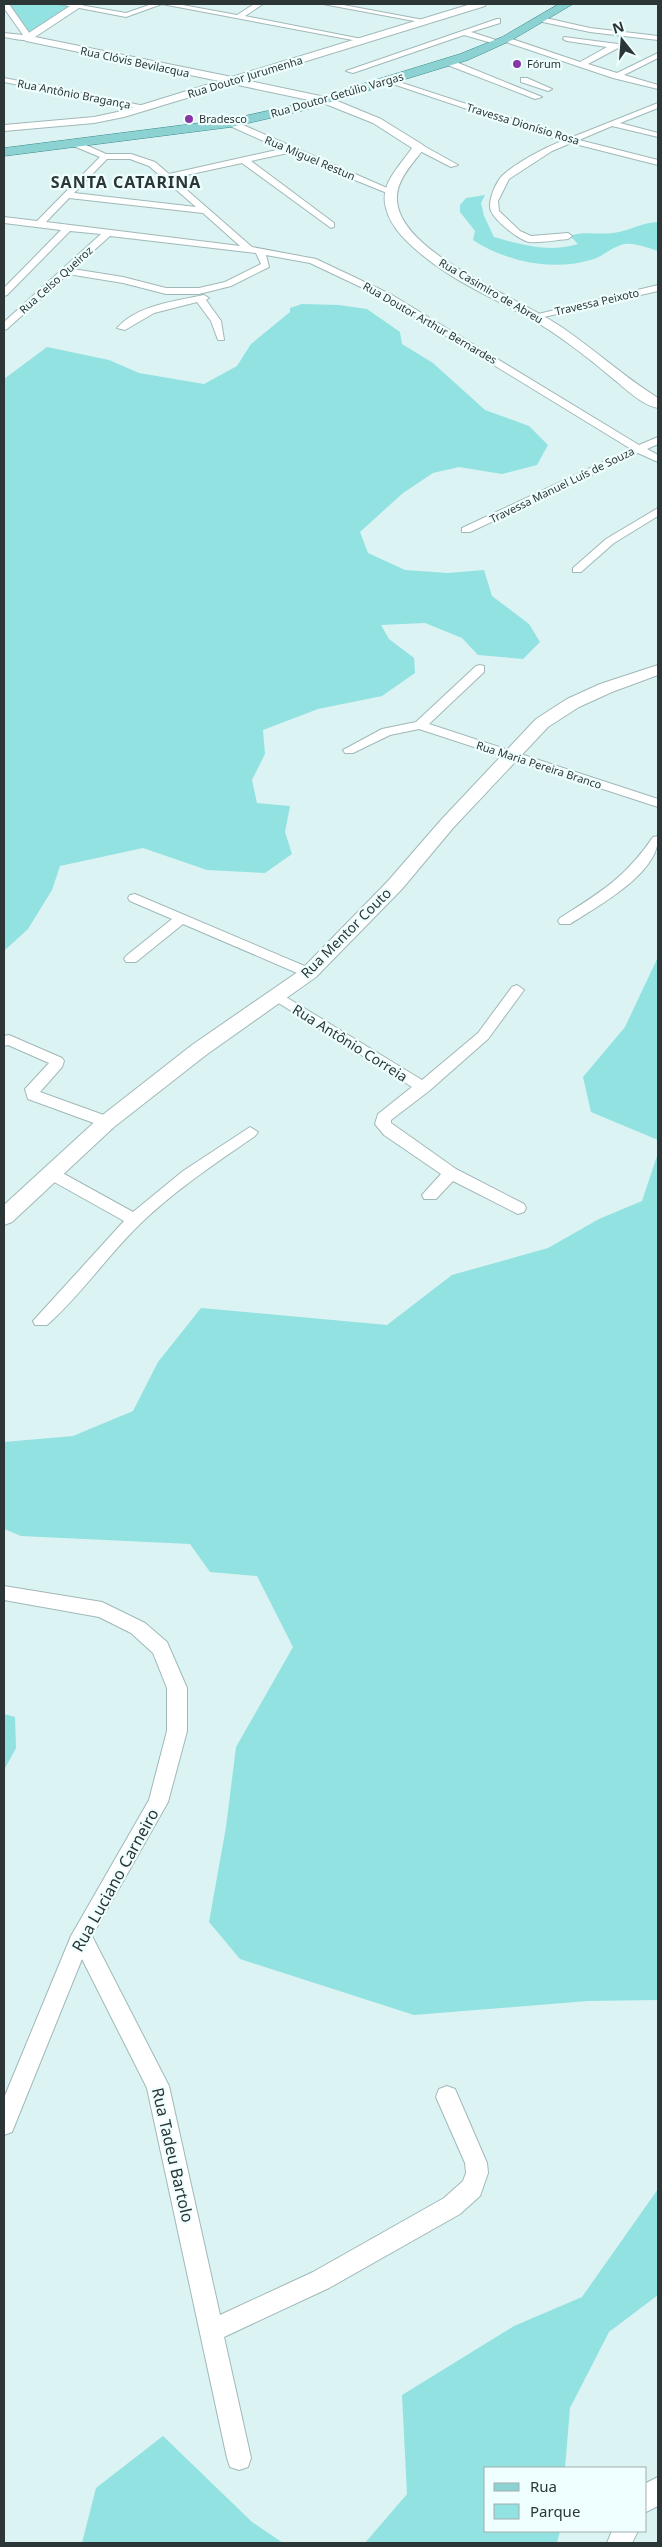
<svg xmlns="http://www.w3.org/2000/svg" width="662" height="2547" font-family="'Noto Sans',sans-serif">
  <rect width="100%" height="100%" fill="#dbf3f3"/>
  <path fill="#92e2e1" d="M 4,4 L 64,4 L 74,6 L 26,36 Z
    M 485,195 L 481,203 L 484,216 L 494,237 C 523,245 548,253 578,244 L 570,236 C 584,231 598,235 613,233 C 629,231 643,222 658,222 L 658,251 C 648,248 631,241 621,245 C 611,248 603,256 594,259 C 553,272 507,262 473,240 L 475,231 L 460,212 L 460,205 L 466,198 Z
    M 302,304 L 339,305 L 367,309 L 400,332 L 402,344 L 433,363 L 485,410 L 529,426 L 548,445 L 537,465 L 502,474 L 459,467 L 433,473 L 403,493 L 360,532 L 368,553 L 405,570 L 448,573 L 484,570 L 492,596 L 529,624 L 540,642 L 523,659 L 478,655 L 462,638 L 425,623 L 381,625 L 389,639 L 414,658 L 415,673 L 382,696 L 318,709 L 263,730 L 265,754 L 252,780 L 257,803 L 290,806 L 285,832 L 292,854 L 265,873 L 207,870 L 143,848 L 60,866 L 52,890 L 28,929 L 4,951 L 4,379 L 47,347 L 109,360 L 139,373 L 204,384 L 237,366 L 251,344 L 290,312 L 290,308 Z
    M 658,957 L 658,1140 L 591,1112 L 583,1077 L 625,1027 Z
    M 658,1153 L 658,2000 L 588,2001 L 414,2015 L 240,1959 L 209,1922 L 226,1827 L 236,1747 L 293,1647 L 257,1576 L 210,1572 L 190,1544 L 21,1536 L 4,1529 L 4,1442 L 73,1436 L 133,1411 L 158,1362 L 201,1308 L 387,1325 L 452,1275 L 548,1248 L 599,1219 L 642,1201 Z
    M 4,1714 L 15,1717 L 16,1748 L 4,1770 Z
    M 658,2189 L 658,2295 L 609,2332 L 570,2408 L 565,2468 L 486,2468 L 486,2531 L 560,2531 L 557,2543 L 365,2543 L 407,2494 L 402,2395 L 514,2326 L 582,2297 Z
    M 163,2436 L 252,2522 L 283,2543 L 82,2543 L 96,2488 Z"/>
  <g fill="none" stroke-linecap="round" stroke-linejoin="round">
    <g stroke="#a1b8b8" stroke-width="2">
      <path id="street" d="M 4,4 L 9,4 L 32,37 C 25,43 13,38 4,37 L 4,33 L 23,35 L 4,8 Z
        M 59,4 L 74,4 L 126,13 L 152,4 L 177,4 L 237,15 L 254,4 L 263,4 L 245,16 L 367,40 L 363,42 L 162,4 L 126,17 Z
        M 323,4 L 338,4 L 429,21 L 425,23 Z
        M 541,17 L 590,28 L 658,36 L 658,40 L 590,32 L 538,21 L 538,17 Z
        M 497,19 L 500,19 L 500,23 L 471,32 L 499,41 L 499,45 L 464,35 L 353,73 L 346,71 Z
        M 506,37 L 580,62 L 607,47 L 567,41 L 563,39 L 564,37 L 618,44 L 618,48 L 588,64 L 617,73 L 658,53 L 658,58 L 624,75 L 658,85 L 658,89 L 613,78 L 503,41 L 502,39 Z
        M 445,60 L 451,60 L 542,97 L 535,99 L 445,64 Z
        M 4,78 L 145,106 L 149,108 L 145,110 L 4,82 Z
        M 387,78 L 570,138 L 658,103 L 658,108 L 620,123 L 658,133 L 658,137 L 612,126 L 579,140 L 658,160 L 658,165 L 571,143 L 552,151 L 509,179 L 498,201 L 499,211 L 520,231 L 531,236 L 568,233 L 572,236 L 568,239 C 556,240 541,243 529,242 C 519,240 495,221 491,211 C 487,202 496,182 502,176 C 517,162 544,148 562,141 L 387,82 Z
        M 521,78 L 527,78 L 552,89 L 548,91 L 521,82 Z
        M 228,121 L 234,121 L 394,191 L 387,193 L 288,153 L 251,161 L 334,223 L 334,227 L 331,228 L 242,163 L 173,178 L 252,247 L 316,259 L 392,295 L 639,445 L 658,437 L 658,444 L 647,449 L 658,455 L 658,462 L 638,453 L 470,532 L 462,532 L 462,528 L 631,449 L 386,299 L 310,263 L 266,255 L 269,267 L 231,286 L 199,294 L 166,294 L 123,283 L 68,274 L 7,329 L 4,330 L 4,322 L 101,234 L 70,231 L 7,295 L 4,296 L 4,288 L 61,230 L 4,223 L 4,217 L 37,221 L 100,157 L 71,145 L 71,141 L 77,141 L 106,154 L 131,154 L 155,162 L 169,174 L 281,149 L 228,125 ZM 107,159 L 130,159 L 149,166 L 196,207 L 74,193 ZM 69,198 L 203,213 L 240,246 L 46,222 ZM 110,236 L 256,253 L 261,264 L 225,282 L 199,288 L 166,288 L 123,277 L 73,269 Z
        M 416,145 L 422,145 L 458,165 L 451,167 L 416,149 Z
        M 658,285 L 658,291 L 535,319 L 530,316 Z
        M 204,295 L 209,298 L 206,300 L 221,321 L 224,340 L 218,340 L 211,321 L 197,302 L 154,313 L 125,330 L 117,328 C 137,305 176,301 204,295 Z
        M 658,508 L 658,516 L 614,543 L 581,572 L 573,572 L 573,568 L 606,539 Z
        M 480,665 L 484,666 L 484,672 L 429,724 L 658,799 L 658,807 L 419,729 L 390,735 L 353,753 L 345,753 L 343,750 L 382,729 L 416,722 L 476,666 Z
        M 658,836 C 660,873 598,906 570,924 L 560,924 L 558,921 L 560,918 C 601,892 625,878 653,837 Z
        M 135,894 L 314,970 L 316,973 L 309,977 L 304,976 L 183,924 L 136,962 L 126,962 L 124,959 L 126,956 L 172,919 L 130,901 L 128,898 L 130,895 Z
        M 517,985 L 524,990 L 488,1039 L 429,1091 L 391,1120 L 391,1123 L 456,1169 L 524,1204 L 526,1208 L 524,1212 L 518,1214 L 453,1181 L 436,1199 L 424,1199 L 422,1195 L 441,1174 L 384,1135 L 375,1124 L 378,1114 L 412,1087 L 269,997 L 271,994 L 281,994 L 422,1080 L 478,1033 L 512,987 Z
        M 9,1035 L 62,1058 L 64,1061 L 62,1067 L 40,1092 L 112,1118 L 115,1122 L 112,1126 L 102,1126 L 28,1099 L 25,1089 L 49,1063 L 8,1045 L 4,1046 L 4,1036 Z
        M 250,1127 L 258,1132 L 255,1136 C 216,1163 175,1190 140,1224 C 107,1256 81,1295 47,1325 L 35,1325 L 33,1321 L 124,1221 L 47,1178 L 44,1174 L 47,1170 L 57,1170 L 133,1212 L 183,1171 Z
        M 4,1586 L 102,1602 L 145,1623 L 167,1642 L 187,1688 L 187,1731 L 168,1802 L 92,1936 L 169,2086 L 220,2315 L 313,2272 L 444,2198 L 463,2181 L 466,2173 L 465,2163 L 436,2097 L 439,2089 L 447,2086 L 455,2089 L 487,2163 L 488,2173 L 480,2196 L 460,2214 L 329,2288 L 224,2337 L 251,2458 L 248,2467 L 239,2470 L 230,2467 L 227,2458 L 147,2088 L 82,1959 L 12,2132 L 4,2135 L 4,2098 L 71,1936 L 149,1800 L 167,1731 L 167,1688 L 153,1653 L 131,1633 L 99,1617 L 4,1600 Z
        M 658,2477 L 658,2506 L 646,2512 L 646,2483 Z
        M 612,2531 L 638,2531 L 632,2543 L 607,2543 Z"/>
    </g>
    <g stroke="#a1b8b8" stroke-width="2">
      <path id="secondary" d="M 73,4 L 85,4 L 35,37 L 232,77 L 471,4 L 486,4 L 485,6 L 245,80 L 330,98 L 381,119 L 423,145 L 425,147 C 412,165 392,183 398,207 C 409,256 520,299 560,326 C 594,349 624,377 658,398 L 658,408 C 641,405 624,387 611,377 C 586,356 559,335 531,319 C 496,299 457,283 426,258 C 410,245 391,229 386,208 C 379,184 400,166 412,148 L 373,123 L 323,103 L 233,84 L 124,117 L 94,123 L 4,131 L 4,125 L 94,117 L 122,111 L 219,81 L 26,41 L 21,38 Z
        M 658,665 L 658,675 L 612,692 L 579,707 L 548,727 L 453,828 L 402,889 L 316,977 L 206,1055 L 114,1127 L 12,1222 L 4,1225 L 4,1205 L 100,1117 L 192,1045 L 302,969 L 388,881 L 441,820 L 536,719 L 567,699 L 600,684 Z"/>
    </g>
    <g stroke="#398889" stroke-width="1">
      <path id="primary" d="M 559,4 L 573,4 L 510,41 L 468,60 L 301,111 L 231,127 L 4,156 L 4,148 L 231,119 L 294,105 L 460,54 L 502,37 Z"/>
    </g>
    <use href="#street" fill="#fff" fill-rule="evenodd"/>
    <use href="#secondary" fill="#fff" fill-rule="evenodd"/>
    <use href="#primary" fill="#8cd2d3" fill-rule="evenodd"/>
  </g>
  <g fill="#8937a6" stroke="#effefe" stroke-width="2">
    <circle cx="517" cy="64" r="5"/>
    <circle cx="189" cy="119" r="5"/>
  </g>
  <g text-anchor="middle" stroke-width="4.5" stroke-linejoin="round" paint-order="stroke">
    <g font-size="11" fill="#2d3636" stroke="#effefe">
      <text transform="translate(135 62) rotate(12)" y="4">Rua Clóvis Bevilacqua</text>
      <text transform="translate(245 77) rotate(-17)" y="4">Rua Doutor Jurumenha</text>
      <text transform="translate(74 94) rotate(11)" y="4">Rua Antônio Bragança</text>
      <text transform="translate(337 95) rotate(-16)" y="4">Rua Doutor Getúlio Vargas</text>
      <text transform="translate(523 124) rotate(17)" y="4">Travessa Dionísio Rosa</text>
      <text transform="translate(310 158) rotate(23)" y="4">Rua Miguel Restun</text>
      <text transform="translate(56 280) rotate(-42)" y="4">Rua Celso Queiroz</text>
      <text transform="translate(491 291) rotate(30)" y="4">Rua Casimiro de Abreu</text>
      <text transform="translate(597 302) rotate(-13)" y="4">Travessa Peixoto</text>
      <text transform="translate(430 323) rotate(30)" y="4">Rua Doutor Arthur Bernardes</text>
      <text transform="translate(562 485) rotate(-26)" y="4">Travessa Manuel Luís de Souza</text>
      <text transform="translate(539 765) rotate(18)" y="4">Rua Maria Pereira Branco</text>
    </g>
    <g font-size="11" fill="#2d3636" stroke="#effefe" text-anchor="start">
      <text x="527" y="68">Fórum</text>
      <text x="199" y="123">Bradesco</text>
    </g>
    <g font-size="14" fill="#2d3636" stroke="#effefe">
      <text transform="translate(346 933) rotate(-45)" y="5">Rua Mentor Couto</text>
      <text transform="translate(350 1043) rotate(32)" y="5">Rua Antônio Correia</text>
    </g>
    <g font-size="16" font-weight="bold" letter-spacing="1" fill="#2d3636" stroke="#effefe">
      <text x="126" y="188">SANTA CATARINA</text>
    </g>
    <g font-size="16" fill="#2d3636" stroke="#effefe">
      <text transform="translate(115 1880) rotate(-61)" y="6">Rua Luciano Carneiro</text>
      <text transform="translate(173 2155) rotate(77)" y="6">Rua Tadeu Bartolo</text>
    </g>
  </g>
  <rect width="662" height="2547" fill="none" stroke="#2d3636" stroke-width="10"/>
  <rect x="484" y="2467" width="162" height="65" fill="#effefe" stroke="#a1aeae"/>
  <rect x="494" y="2483" width="25" height="8" fill="#8cd2d3" stroke="#a1aeae"/>
  <text x="530" y="2492" font-size="15" fill="#2d3636">Rua</text>
  <rect x="494" y="2504" width="25" height="15" fill="#92e2e1" stroke="#a1aeae"/>
  <text x="530" y="2517" font-size="15" fill="#2d3636">Parque</text>
  <g transform="translate(622 40) rotate(343)" stroke="#effefe" stroke-width="4" paint-order="stroke">
  <path d="M0-4L9 19L0 12L-9 19Z" fill="#2d3636"/>
  <text y="-8" font-size="14" font-weight="bold" text-anchor="middle" fill="#2d3636">N</text>
  </g>
</svg>
